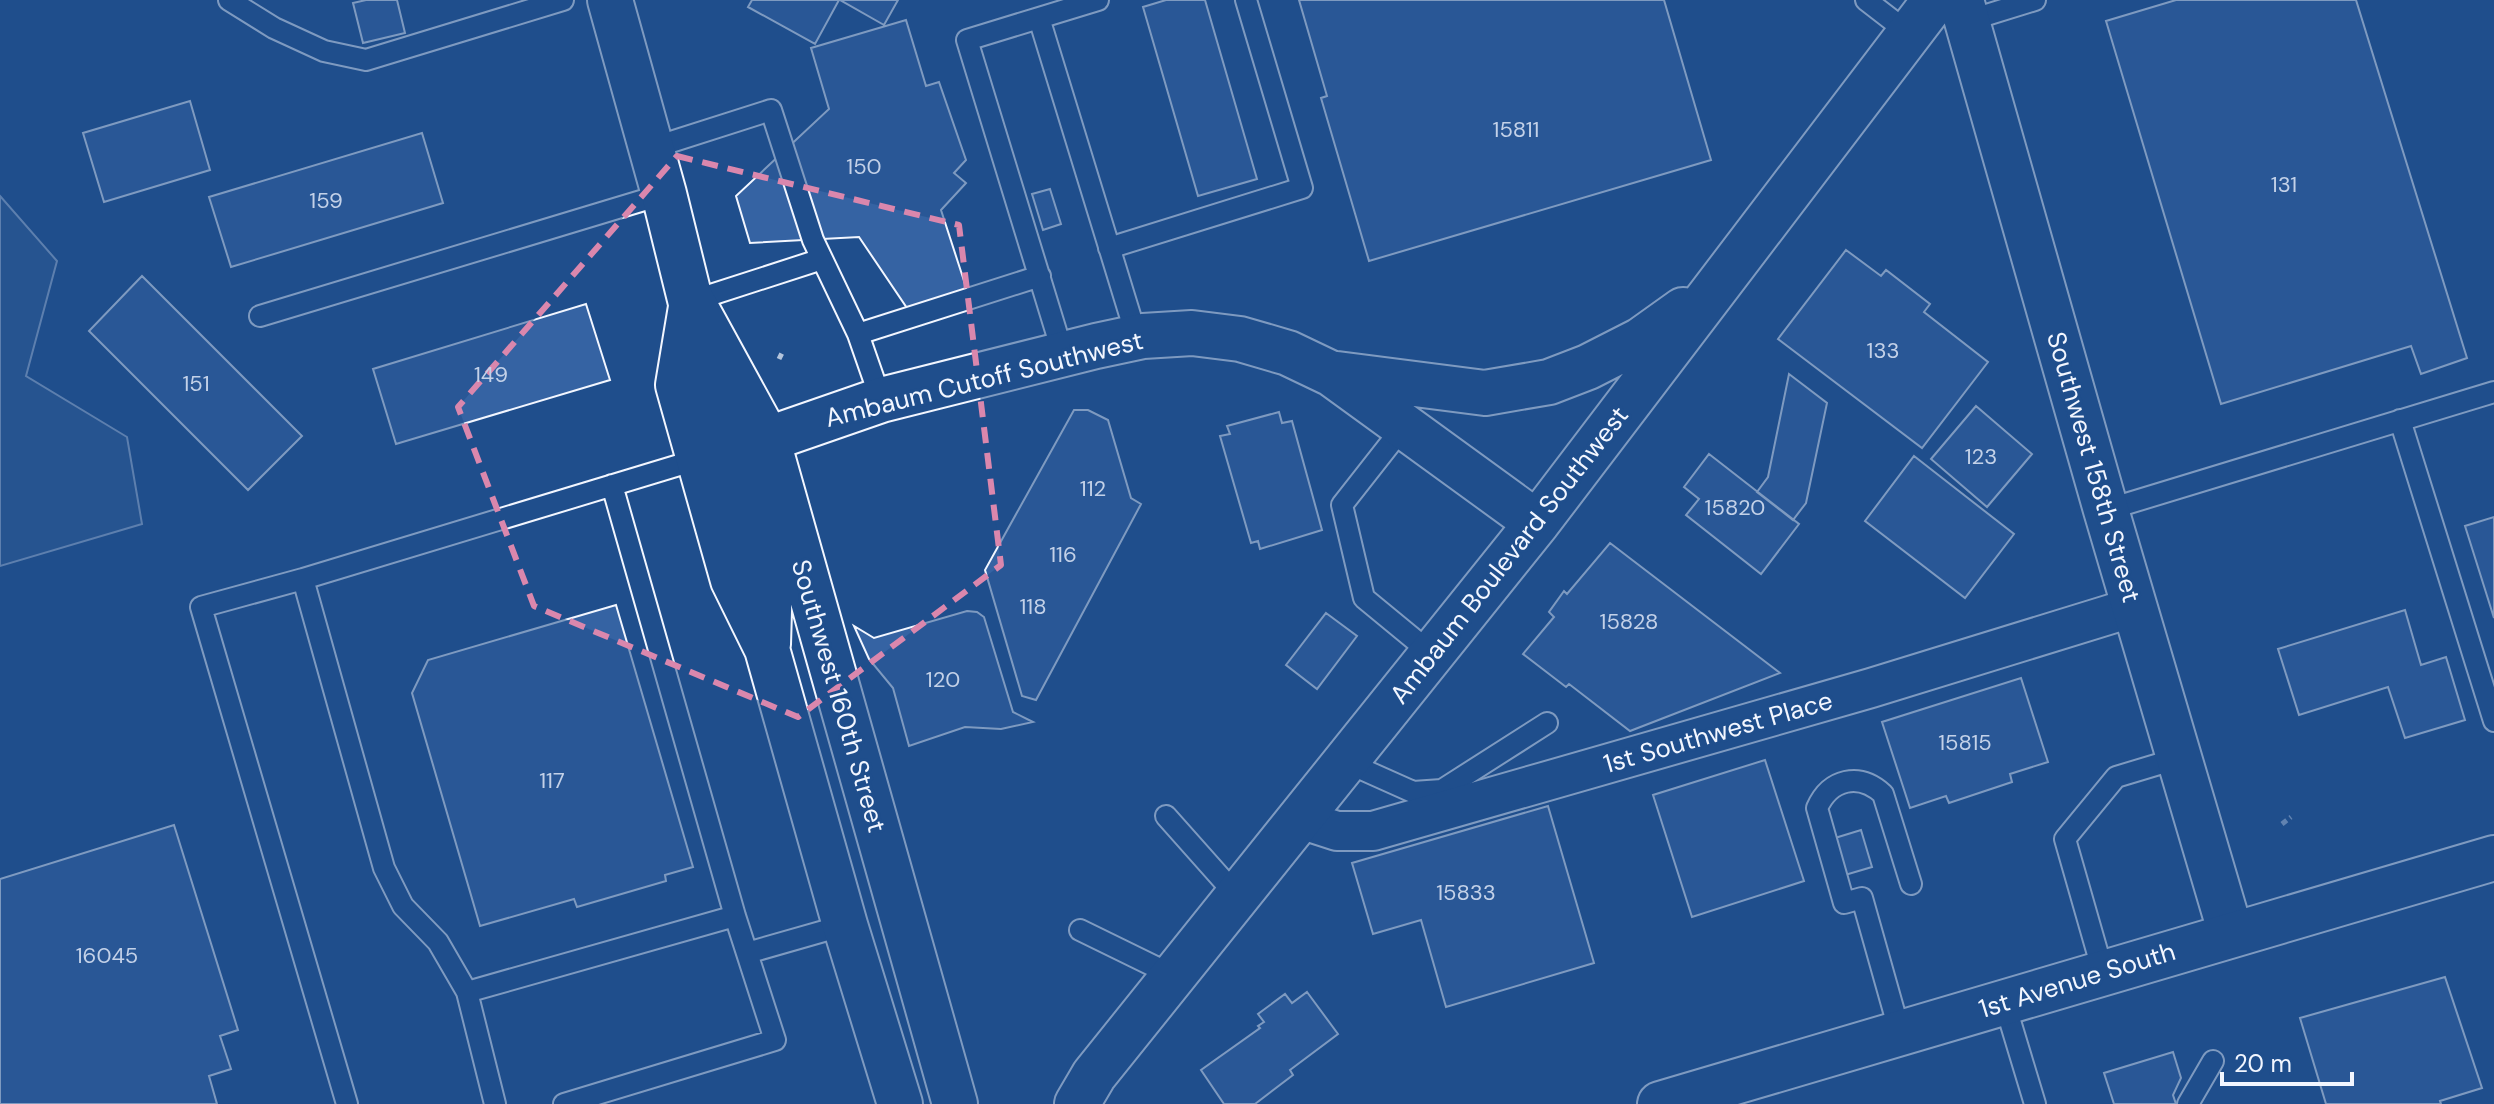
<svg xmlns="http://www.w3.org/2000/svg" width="2494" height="1104" font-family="'DM Sans',sans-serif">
  <rect width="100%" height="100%" fill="#1f4e8c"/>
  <path fill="#305b95" stroke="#a8bbd7" stroke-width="2" d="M 0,196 L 57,261 L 26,376 L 127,437 L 142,524 L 0,566 Z"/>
  <path fill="#3563a3" stroke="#f2f6ff" stroke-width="2" d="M 366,0 L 397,0 L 405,33 L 363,43 L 353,3 Z
    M 752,0 L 839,0 L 815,44 L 748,7 Z
    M 840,0 L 898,0 L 884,25 Z
    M 1166,0 L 1205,0 L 1257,179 L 1198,196 L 1143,7 Z
    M 1299,0 L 1664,0 L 1711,160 L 1369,261 L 1321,98 L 1327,96 Z
    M 2176,0 L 2356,0 L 2467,358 L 2421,374 L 2411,346 L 2221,404 L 2106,21 Z
    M 906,20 L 926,86 L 939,82 L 966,160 L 954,173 L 966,183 L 941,210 L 967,290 L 907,308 L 859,237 L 750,243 L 736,196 L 829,109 L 811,48 Z
    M 190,101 L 210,170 L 104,202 L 83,133 Z
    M 422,133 L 443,203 L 231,267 L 209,197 Z
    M 1050,189 L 1061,224 L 1043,230 L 1032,194 Z
    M 1846,250 L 1881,276 L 1886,270 L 1930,304 L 1924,312 L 1988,362 L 1922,448 L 1778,339 Z
    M 142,276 L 302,436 L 248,490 L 89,331 Z
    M 586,304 L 610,380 L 396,444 L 373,369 Z
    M 1789,374 L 1827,403 L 1806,503 L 1793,520 L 1757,492 L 1768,477 Z
    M 1976,406 L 2032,454 L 1987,507 L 1931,459 Z
    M 1074,410 L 1088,410 L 1108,420 L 1131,498 L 1141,504 L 1036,700 L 1022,696 L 985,570 Z
    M 1279,412 L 1282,423 L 1292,421 L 1322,530 L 1260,549 L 1258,541 L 1251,543 L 1220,436 L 1230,434 L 1227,426 Z
    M 1709,454 L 1799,524 L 1761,574 L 1686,515 L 1699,499 L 1684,487 Z
    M 1914,456 L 2014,534 L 1965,598 L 1865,521 Z
    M 2494,517 L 2494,618 L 2465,526 Z
    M 1610,543 L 1780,673 L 1630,731 L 1569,684 L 1566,687 L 1523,654 L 1554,617 L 1549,612 L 1564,591 L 1567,594 Z
    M 616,605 L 693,867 L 665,875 L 666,881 L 577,907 L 574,899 L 480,926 L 412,693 L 428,660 Z
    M 2405,610 L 2421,665 L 2446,657 L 2465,720 L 2405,738 L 2388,687 L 2299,715 L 2278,649 Z
    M 967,611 L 977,612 L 984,617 L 1013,712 L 1033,722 L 1001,729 L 965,727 L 909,746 L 893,688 L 869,659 L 854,626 L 874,638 Z
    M 1326,613 L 1357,636 L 1317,689 L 1286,665 Z
    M 2021,678 L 2048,762 L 2010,774 L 2012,782 L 1949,803 L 1946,796 L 1910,808 L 1882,722 Z
    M 1765,760 L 1804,881 L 1692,917 L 1653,795 Z
    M 1548,806 L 1594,963 L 1446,1007 L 1421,920 L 1373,934 L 1352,863 Z
    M 174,825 L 238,1030 L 220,1036 L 231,1069 L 209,1076 L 217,1104 L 0,1104 L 0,879 Z
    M 1861,830 L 1872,867 L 1845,875 L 1835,838 Z
    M 2445,977 L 2482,1088 L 2440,1101 L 2441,1104 L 2326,1104 L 2300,1018 Z
    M 1307,992 L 1338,1034 L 1290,1070 L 1293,1075 L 1255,1104 L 1224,1104 L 1201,1070 L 1260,1028 L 1258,1026 L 1264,1022 L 1258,1014 L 1285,994 L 1292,1003 Z
    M 2173,1052 L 2181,1078 L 2173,1095 L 2176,1104 L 2114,1104 L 2104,1073 Z"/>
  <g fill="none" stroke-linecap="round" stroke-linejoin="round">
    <g stroke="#f2f6ff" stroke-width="24">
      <path id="service" d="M 229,0 L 274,28 L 324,51 L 366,60 L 563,0
        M 1866,0 L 1910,34
        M 1039,18 L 1098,0
        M 1967,21 L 2035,0
        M 652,148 L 771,110 L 813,240 L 858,334 L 881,400
        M 1109,248 L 1302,188 L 1246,0
        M 692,301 L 822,259
        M 260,316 L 664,194
        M 858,334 L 1040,276
        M 1063,354 L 967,40 L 1039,18 L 1137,338
        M 2400,420 L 2494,721
        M 1404,426 L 1342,505 L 1364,598 L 1432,654
        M 2106,510 L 2494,392
        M 303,579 L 384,868 L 403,906 L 438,942 L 467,992 L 495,1104
        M 1346,762 L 1413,792 L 1442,790 L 1547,723
        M 1166,816 L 1238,897
        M 1080,930 L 1174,976
        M 747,953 L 845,925
        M 2103,972 L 2065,839 L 2116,777 L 2179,758
        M 467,992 L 735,916
        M 2004,1001 L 2035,1104
        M 1900,1033 L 1862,898 L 1844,903 L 1817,808 C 1830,779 1859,772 1883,794 L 1911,884
        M 347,1104 L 201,607 L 303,579 L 699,459
        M 564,1104 L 775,1040 L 735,916 L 612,485
        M 2188,1104 L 2213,1061"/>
    </g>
    <g stroke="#f2f6ff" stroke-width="42">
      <path id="minor" d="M 1300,819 L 1337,831 L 1373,831 L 1871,688 L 2134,607"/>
    </g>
    <g stroke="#f2f6ff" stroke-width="48">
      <path id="tertiary" d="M 610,0 L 664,194 L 708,372 L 770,578 L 768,644
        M 1961,0 L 2106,510 L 2231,934
        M 692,301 L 767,438 L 955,1104
        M 692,301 L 678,385 L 733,580 L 767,649 L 845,925 L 900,1104
        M 1337,374 L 1485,393 L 1549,382 L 1588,367 L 1641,340 L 1683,310
        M 731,452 L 881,400 L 1096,346 L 1143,336 L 1192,333 L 1240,339 L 1288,353 L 1332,374 L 1537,523
        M 1077,1104 L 1094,1075 L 1537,523 L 1935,0"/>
    </g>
    <g stroke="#f2f6ff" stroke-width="48">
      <path id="secondary" d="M 1660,1104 L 2494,858"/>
    </g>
    <path stroke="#b3c4dc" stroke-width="5" stroke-dasharray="6 4" stroke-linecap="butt" d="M 779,359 L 783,351
      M 2282,824 L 2291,817"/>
    <use href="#service" stroke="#1f4e8c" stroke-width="20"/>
    <use href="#minor" stroke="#1f4e8c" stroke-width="38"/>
    <use href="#tertiary" stroke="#1f4e8c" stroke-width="44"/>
    <use href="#secondary" stroke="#1f4e8c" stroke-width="44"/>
  </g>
  <path d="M0 0H2494V1104H0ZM 677,156 L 959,225 L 1001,565 L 798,717 L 534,606 L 458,407 Z" fill="#1f4e8c" fill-opacity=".55" fill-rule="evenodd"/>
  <path fill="none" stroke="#da87ad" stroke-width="6" stroke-dasharray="16 10" stroke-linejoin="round" d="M 677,156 L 959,225 L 1001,565 L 798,717 L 534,606 L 458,407 Z"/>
  <g text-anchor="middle" stroke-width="6" stroke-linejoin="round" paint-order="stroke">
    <g font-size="22" fill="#c3d1e8">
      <text x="1516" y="137">15811</text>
      <text x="864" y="174">150</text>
      <text x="2284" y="192">131</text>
      <text x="326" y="208">159</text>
      <text x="1883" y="358">133</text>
      <text x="491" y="382">149</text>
      <text x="196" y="391">151</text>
      <text x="1981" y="464">123</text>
      <text x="1093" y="496">112</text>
      <text x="1735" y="515">15820</text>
      <text x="1063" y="562">116</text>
      <text x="1033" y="614">118</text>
      <text x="1629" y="629">15828</text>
      <text x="943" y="687">120</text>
      <text x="1965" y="750">15815</text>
      <text x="552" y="788">117</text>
      <text x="1466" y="900">15833</text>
      <text x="107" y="963">16045</text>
    </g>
    <g font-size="26" fill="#f2f6ff" stroke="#1f4e8c">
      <text transform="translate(984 379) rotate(-14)" y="9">Ambaum Cutoff Southwest</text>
      <text transform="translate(2094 467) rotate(74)" y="9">Southwest 158th Street</text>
      <text transform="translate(1509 555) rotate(-52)" y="9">Ambaum Boulevard Southwest</text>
      <text transform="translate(839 696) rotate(74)" y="9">Southwest 160th Street</text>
      <text transform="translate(1718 732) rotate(-16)" y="9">1st Southwest Place</text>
      <text transform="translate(2077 980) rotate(-17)" y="9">1st Avenue South</text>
    </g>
  </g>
  <path d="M2222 1072v12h130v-12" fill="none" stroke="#f2f6ff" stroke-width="4"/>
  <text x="2234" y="1072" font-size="24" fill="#f2f6ff" stroke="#1f4e8c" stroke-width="6" paint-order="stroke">20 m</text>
</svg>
